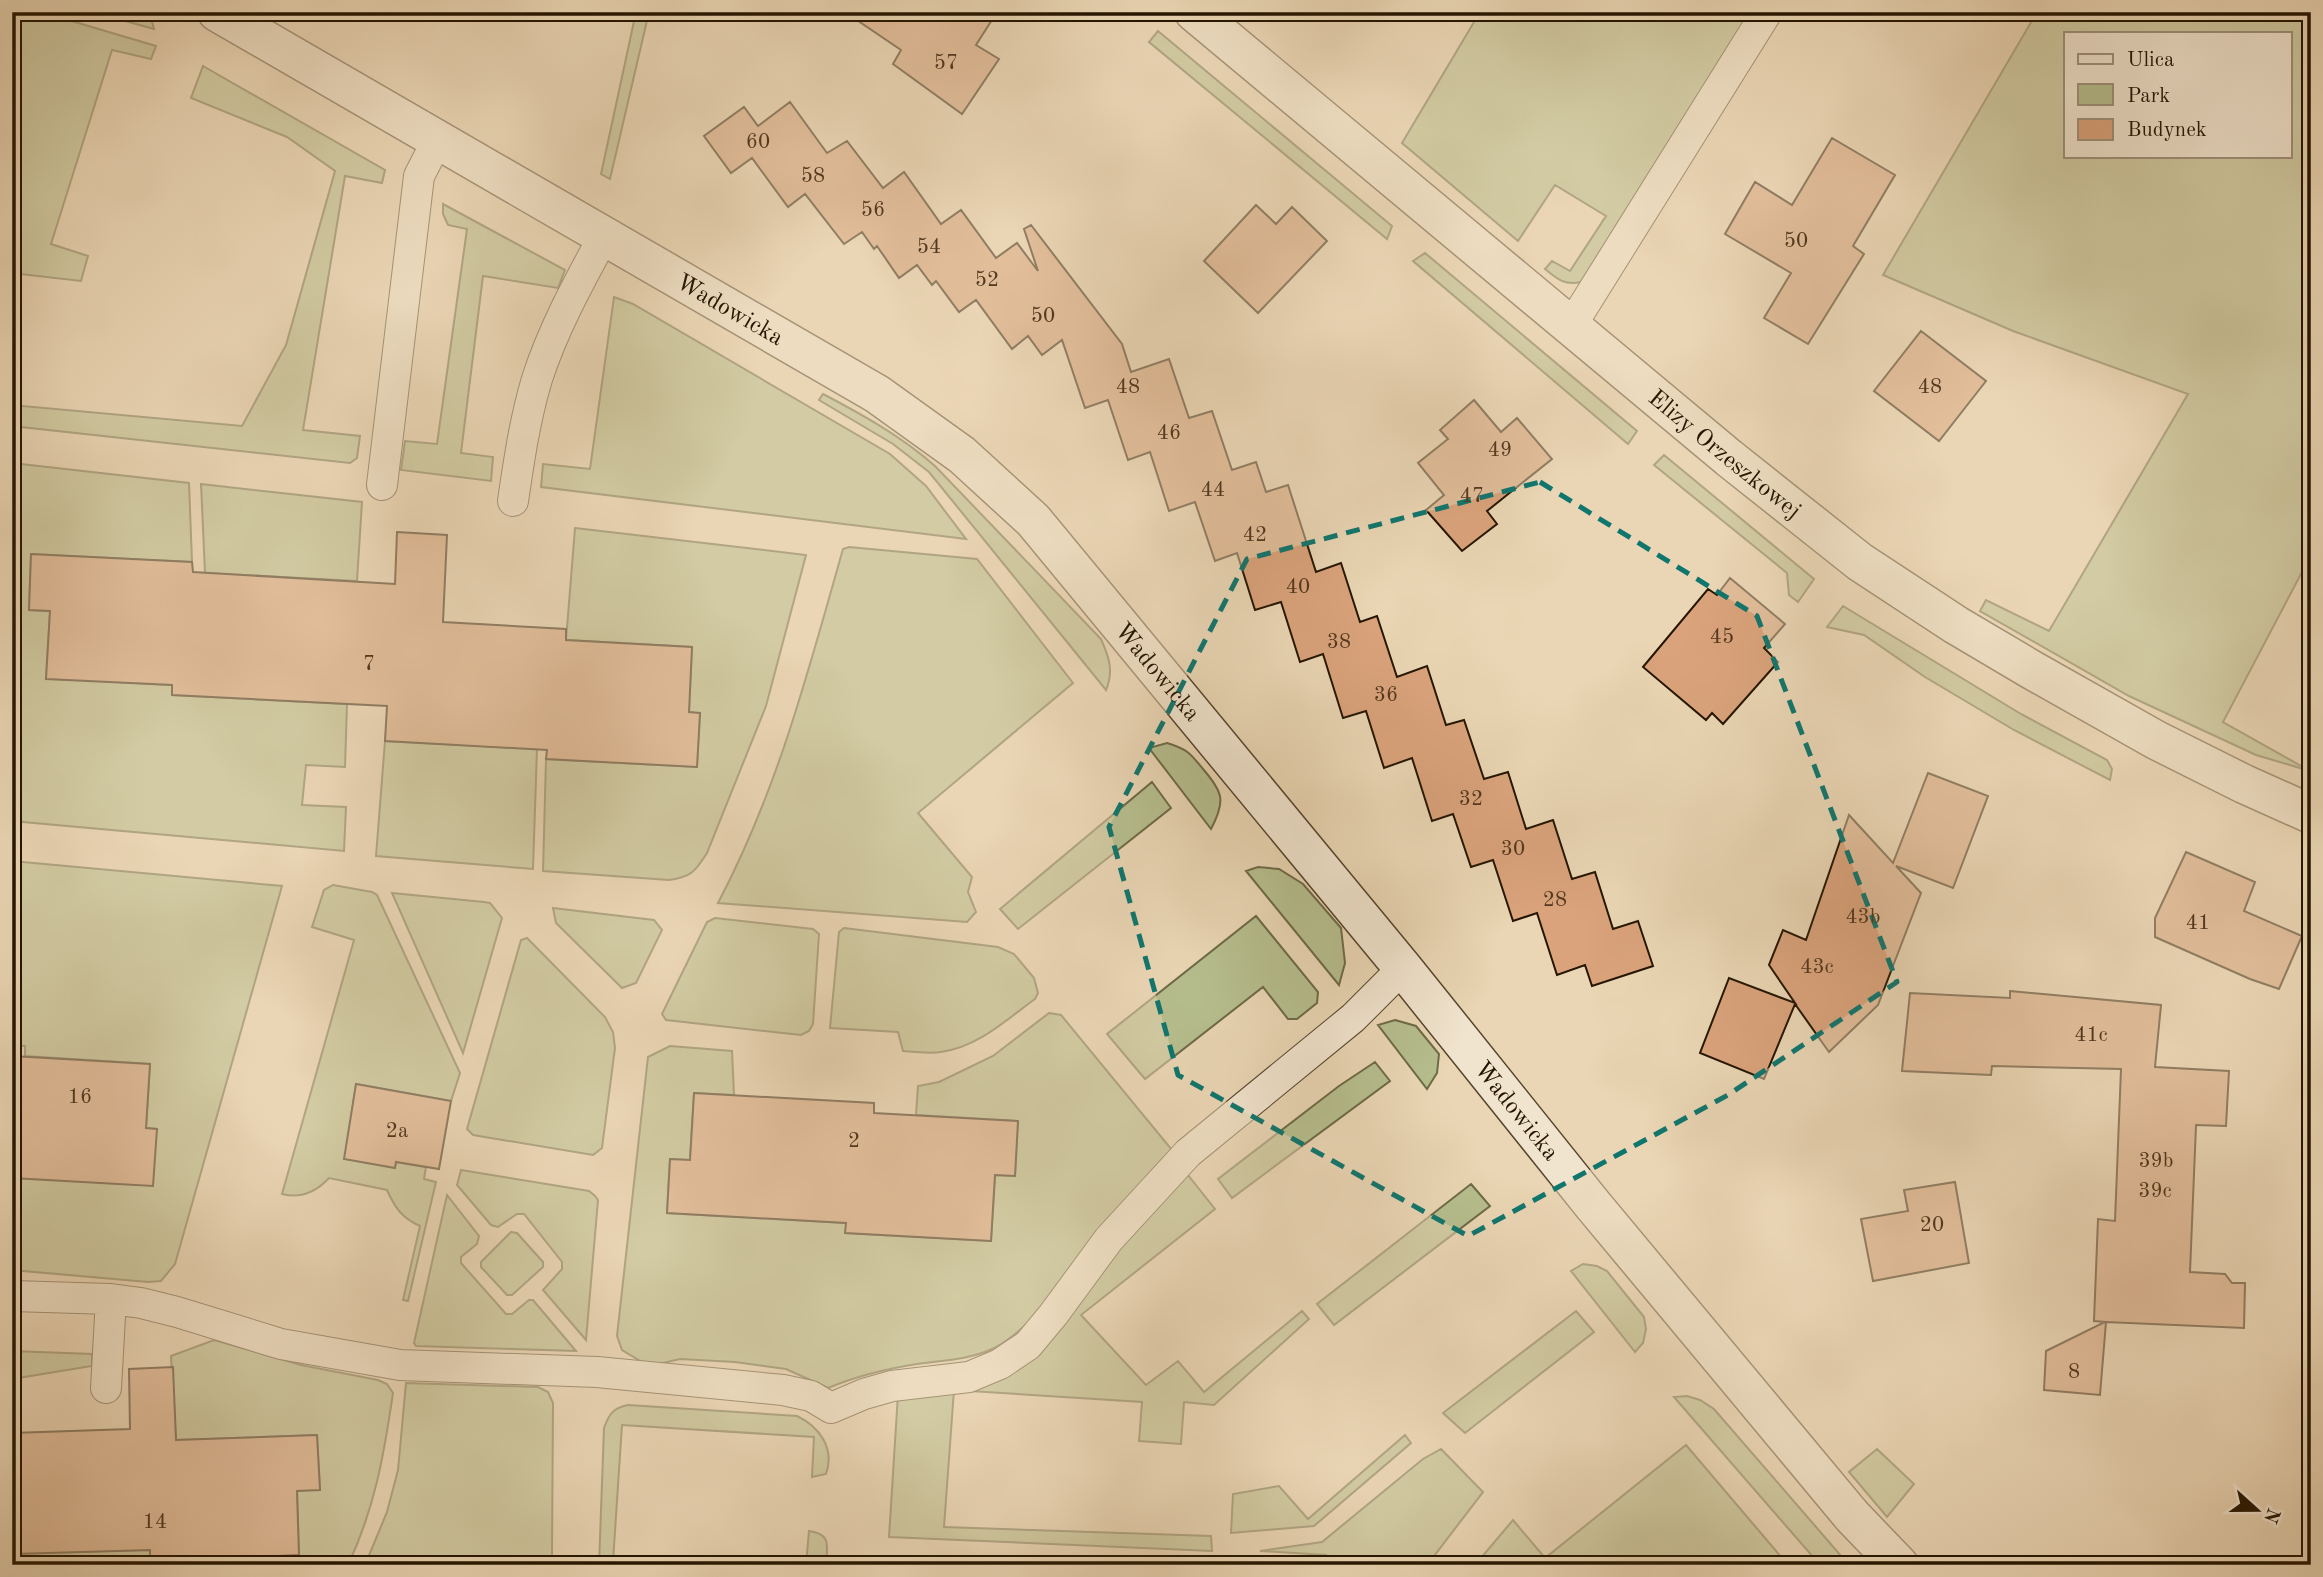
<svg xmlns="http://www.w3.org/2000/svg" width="2323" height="1577" font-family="'Old Standard TT',serif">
  <rect width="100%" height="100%" fill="#ead6b4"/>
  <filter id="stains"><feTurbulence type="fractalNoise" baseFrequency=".00286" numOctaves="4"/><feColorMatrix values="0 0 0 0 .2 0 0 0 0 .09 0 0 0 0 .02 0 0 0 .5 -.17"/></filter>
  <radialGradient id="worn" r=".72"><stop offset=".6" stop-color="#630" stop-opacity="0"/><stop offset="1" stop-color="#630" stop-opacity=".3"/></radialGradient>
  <path fill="#b6be8e" stroke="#6d6a47" stroke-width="2" fill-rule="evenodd" d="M 12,12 L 41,12 L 156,46 L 151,59 L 112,50 L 51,244 L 88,256 L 81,281 L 12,273 Z
    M 93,12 L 145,12 L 151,18 L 154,29 Z
    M 636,12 L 649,12 L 610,179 L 601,174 Z
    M 1480,12 L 1750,12 L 1581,282 C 1565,286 1557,279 1545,269 L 1552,261 L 1570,271 L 1606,216 L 1555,185 L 1518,241 L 1402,143 Z
    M 2037,12 L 2311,12 L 2311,555 L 2223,722 L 2310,771 L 2256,755 L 2129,696 L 1980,611 L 1986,600 L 2049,631 L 2188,394 L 2013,331 L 1883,275 ZM 2066,33 L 2290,33 L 2290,156 L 2066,156 Z
    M 1158,31 L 1392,226 L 1387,239 L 1149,42 Z
    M 203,66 L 385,170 L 382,183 L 345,176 L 303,430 L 360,436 L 357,458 L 350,463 L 12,426 L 12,405 L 242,426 L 286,345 L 335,171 L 287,137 L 191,98 Z
    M 443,204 L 565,270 L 558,288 L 483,276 L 461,453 L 493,457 L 491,481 L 401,470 L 405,441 L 437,444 L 467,229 L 448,225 L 443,214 Z
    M 1425,253 L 1637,431 L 1628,444 L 1413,261 Z
    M 614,297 L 633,304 L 890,454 L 926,486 L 966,539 L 541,487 L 543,464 L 590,469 Z
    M 823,394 C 863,415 901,436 935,466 L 1101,639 C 1109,657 1114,671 1106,690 L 929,472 L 893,444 L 819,400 Z
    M 1664,455 L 1814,579 L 1798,602 L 1789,595 L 1787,573 L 1654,465 Z
    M 12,463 L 189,483 L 192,562 L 31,554 L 29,610 L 50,611 L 46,678 L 172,685 L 173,695 L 347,704 L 345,767 L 306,765 L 302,805 L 346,807 L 344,851 L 12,821 Z
    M 201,484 L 362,502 L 357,581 L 205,573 Z
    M 575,528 L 806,555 L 766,706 L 707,853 C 695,872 691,877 669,880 L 543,871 L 546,759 L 697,767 L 700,714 L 689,712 L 692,647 L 566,640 Z
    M 849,547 L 977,559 L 1073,683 L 918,813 L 972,877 L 968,892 L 976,912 L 967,922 L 718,903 C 778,789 808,672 843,549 Z
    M 1843,606 L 2021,714 L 2107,760 L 2112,769 L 2110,780 L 2014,730 L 1925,677 L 1864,635 L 1827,627 Z
    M 385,741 L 537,749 L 533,869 L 376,856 Z
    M 1167,743 C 1187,749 1190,753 1203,769 C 1223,792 1226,801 1211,829 L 1149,748 Z
    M 1152,782 L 1171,808 L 1018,929 L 1000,909 Z
    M 12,861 L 282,886 L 175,1264 L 161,1281 L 148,1282 L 12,1270 L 12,1178 L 157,1129 L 146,1128 L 150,1064 L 25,1056 L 25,1046 L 12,1045 Z
    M 1258,867 L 1279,869 L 1303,884 L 1341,928 L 1345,963 L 1339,985 L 1246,871 Z
    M 333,885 L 372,892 L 377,895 L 460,1073 L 451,1101 L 356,1084 L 345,1159 L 395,1167 L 396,1162 L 426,1167 L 424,1179 L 436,1182 L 408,1301 L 403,1300 L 420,1226 C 402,1218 395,1208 387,1190 L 329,1178 C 316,1192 301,1199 282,1194 L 354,940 L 312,927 L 324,890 Z
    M 392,893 L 484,902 L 490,903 L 502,918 L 463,1053 Z
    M 553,908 L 654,920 L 662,930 L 636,983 L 622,988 L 556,923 Z
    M 1256,916 L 1318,992 L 1317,1003 L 1297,1019 L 1288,1019 L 1263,987 L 1145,1079 L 1107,1034 Z
    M 715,918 L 813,929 L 819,934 L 813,1024 L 809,1031 L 801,1035 L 666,1020 L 662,1014 L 707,922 Z
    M 844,928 L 998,947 L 1014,954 L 1034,978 L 1038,993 L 1035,999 C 1006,1020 978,1047 941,1052 C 929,1054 915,1052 903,1051 L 898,1032 L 830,1028 L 839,932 Z
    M 527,938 L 605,1017 L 613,1032 L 615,1048 L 602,1148 L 593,1155 L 473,1135 L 467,1129 L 521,940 Z
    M 1049,1013 L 1061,1015 L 1172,1150 L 1031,1320 C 1019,1331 1007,1342 992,1349 C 968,1360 943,1360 917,1364 C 885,1369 859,1375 828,1388 L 786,1369 L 735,1362 L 680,1359 L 659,1364 L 642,1362 L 622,1350 L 617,1336 L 648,1057 L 670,1046 L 732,1051 L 734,1095 L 694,1093 L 690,1160 L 670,1159 L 667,1213 L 846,1223 L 846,1233 L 991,1241 L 995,1175 L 1015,1176 L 1018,1121 L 916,1115 L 918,1086 L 939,1082 L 993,1056 Z
    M 1395,1020 L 1416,1026 L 1439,1054 L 1437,1073 L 1427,1089 L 1378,1025 Z
    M 1375,1062 L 1390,1081 L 1232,1198 L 1218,1179 L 1339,1086 Z
    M 461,1170 L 589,1191 L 595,1196 L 598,1200 L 586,1340 L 543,1290 L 562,1269 L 562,1262 L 524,1214 L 517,1214 L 498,1227 L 491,1225 L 457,1185 Z
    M 1184,1170 L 1215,1209 L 1081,1315 L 1146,1385 L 1178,1361 L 1204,1392 L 1302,1311 L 1309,1319 L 1214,1405 L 1184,1402 L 1181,1444 L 1139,1441 L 1142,1402 L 954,1390 L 944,1527 L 1211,1536 L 1212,1551 L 889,1537 L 898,1394 L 968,1386 L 1108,1253 Z
    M 1471,1184 L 1490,1206 L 1334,1325 L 1317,1304 Z
    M 447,1195 L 479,1236 L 477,1244 L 461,1257 L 461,1263 L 506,1314 L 512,1314 L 529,1300 L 533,1300 L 576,1351 L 416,1346 L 414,1343 Z
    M 511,1232 L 517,1233 L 543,1262 L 543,1267 L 512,1295 L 507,1295 L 481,1267 L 481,1262 Z
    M 1583,1264 L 1597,1266 L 1607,1271 L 1644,1317 L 1646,1329 L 1643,1343 L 1635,1352 L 1571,1271 Z
    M 1576,1311 L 1594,1332 L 1465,1433 L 1443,1413 Z
    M 214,1340 L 301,1365 L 378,1380 L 387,1384 L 393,1393 C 384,1454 375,1508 348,1565 L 12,1565 L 12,1554 L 150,1550 L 150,1561 L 299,1555 L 297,1491 L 320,1489 L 317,1435 L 176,1440 L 171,1356 Z
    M 12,1351 L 92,1354 L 92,1366 L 12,1379 Z
    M 406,1383 L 538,1387 L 548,1392 L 553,1403 L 552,1555 L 544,1564 L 365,1565 L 387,1512 L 398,1470 Z
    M 1687,1396 L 1700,1400 L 1714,1409 L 1842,1557 L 1846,1565 L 1820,1565 L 1674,1397 Z
    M 628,1405 L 797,1416 C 820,1427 835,1449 826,1474 L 812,1477 L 814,1437 L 622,1425 L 613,1562 L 657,1565 L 599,1565 L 604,1428 C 609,1414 613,1408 628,1405 Z
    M 1405,1435 L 1411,1443 L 1314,1526 L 1231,1533 L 1233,1494 L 1279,1486 L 1308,1519 Z
    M 1686,1445 L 1788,1565 L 1475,1565 L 1513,1520 L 1545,1558 Z
    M 1441,1449 L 1483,1492 L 1431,1560 L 1424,1565 L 1326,1565 L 1326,1555 L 1260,1551 L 1322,1542 L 1423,1459 Z
    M 1877,1449 L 1914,1484 L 1887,1517 L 1849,1472 Z
    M 809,1531 C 832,1534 827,1546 826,1565 L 806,1565 Z
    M 962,1559 L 1095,1565 L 954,1565 Z"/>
  <path fill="#daa37c" stroke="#241500" stroke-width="2" d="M 845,12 L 997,12 L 976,45 L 999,59 L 962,114 L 893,64 L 901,50 Z
    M 790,102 L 827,153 L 847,141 L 883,188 L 904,172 L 941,224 L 961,210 L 996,258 L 1017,243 L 1038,271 L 1024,229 L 1031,225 L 1122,344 L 1131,372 L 1169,359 L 1189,418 L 1212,411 L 1232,470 L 1256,462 L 1266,492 L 1288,485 L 1316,572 L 1341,563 L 1360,622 L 1377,616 L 1397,677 L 1427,666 L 1446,725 L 1464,720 L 1484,779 L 1508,772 L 1526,829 L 1553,820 L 1572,879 L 1595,872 L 1613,929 L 1638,921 L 1653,966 L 1592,986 L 1585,965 L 1557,975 L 1537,913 L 1513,921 L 1493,860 L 1471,867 L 1453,814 L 1432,821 L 1412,758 L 1384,768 L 1366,711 L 1343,718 L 1323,654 L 1300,662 L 1281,602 L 1255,610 L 1237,553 L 1215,561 L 1195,502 L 1169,511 L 1150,452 L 1128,460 L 1108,400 L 1085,408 L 1062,340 L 1042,355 L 1028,336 L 1012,349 L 976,300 L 959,312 L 936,281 L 932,285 L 917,265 L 899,278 L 877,246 L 874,249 L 862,232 L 844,244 L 805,194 L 788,207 L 752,158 L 731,173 L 704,136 L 744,107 L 758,126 Z
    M 1832,138 L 1895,175 L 1853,246 L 1864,254 L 1808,344 L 1764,318 L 1791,273 L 1725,234 L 1755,182 L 1792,205 Z
    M 1256,205 L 1276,224 L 1292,207 L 1327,241 L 1258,313 L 1204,261 Z
    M 1921,331 L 1986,381 L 1939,441 L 1874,391 Z
    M 1474,400 L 1501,432 L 1517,418 L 1552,459 L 1487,511 L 1497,524 L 1462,551 L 1426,510 L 1444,495 L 1418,463 L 1448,439 L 1440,430 Z
    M 397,532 L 447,535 L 443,622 L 566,629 L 566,640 L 692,647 L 689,712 L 700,713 L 697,767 L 546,759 L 547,750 L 385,741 L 387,706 L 172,695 L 172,685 L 46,679 L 50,611 L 29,610 L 31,554 L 192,562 L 193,572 L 395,584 Z
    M 1730,578 L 1785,624 L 1764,648 L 1778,662 L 1723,724 L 1712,713 L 1706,720 L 1643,667 L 1708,589 L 1717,595 Z
    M 1928,773 L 1988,796 L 1953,888 L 1896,866 L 1921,893 L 1878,1005 L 1829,1052 L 1795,1004 L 1764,1079 L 1700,1053 L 1729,978 L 1795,1003 L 1769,965 L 1783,930 L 1806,940 L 1849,815 L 1893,863 Z
    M 2186,852 L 2255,882 L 2244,911 L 2302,936 L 2279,989 L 2250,979 L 2155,937 L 2155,918 Z
    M 2010,991 L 2161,1005 L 2155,1067 L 2229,1071 L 2226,1126 L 2196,1125 L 2190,1272 L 2225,1274 L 2232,1283 L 2245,1283 L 2244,1328 L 2106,1322 L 2100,1395 L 2044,1390 L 2046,1351 L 2105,1322 L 2094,1321 L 2098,1219 L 2115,1221 L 2121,1069 L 1992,1066 L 1991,1075 L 1902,1071 L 1910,993 L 2010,998 Z
    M 12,1056 L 150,1064 L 146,1128 L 157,1129 L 153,1186 L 12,1178 Z
    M 356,1084 L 451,1101 L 439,1169 L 396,1162 L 395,1168 L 344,1159 Z
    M 694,1093 L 874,1103 L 874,1113 L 1018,1121 L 1015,1176 L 995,1175 L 991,1241 L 845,1233 L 846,1223 L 667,1213 L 670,1159 L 690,1160 Z
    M 1955,1182 L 1969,1263 L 1873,1281 L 1861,1219 L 1908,1211 L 1904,1190 Z
    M 173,1367 L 176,1440 L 317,1435 L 320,1490 L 297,1491 L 299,1555 L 150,1562 L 150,1550 L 12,1554 L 12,1433 L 130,1429 L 129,1369 Z"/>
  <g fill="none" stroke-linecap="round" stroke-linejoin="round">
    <g stroke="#56452d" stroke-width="32">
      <path id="lane" d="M 1571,326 L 1767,12
        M 382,485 L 419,176 L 438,139
        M 513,501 C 519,460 525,419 537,379 C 553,329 579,282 604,236
        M 12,1296 L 111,1299 L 141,1303 L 177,1312 L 281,1344 L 400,1365 L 597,1372 L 783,1390 L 811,1396 L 831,1408 L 864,1394 L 892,1386 L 969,1377 L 1000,1364 L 1028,1345 L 1053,1315 L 1109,1239 L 1188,1153 L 1353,1018 L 1403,968
        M 106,1388 L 111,1299"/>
    </g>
    <g stroke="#56452d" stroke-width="41">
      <g id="street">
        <path id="s1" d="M 217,12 L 877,394 L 962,455 L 1033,520 L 1403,968 L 1593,1205 L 1852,1516 L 1899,1565"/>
        <path id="s2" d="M 1194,12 L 1729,458 L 1860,562 L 1956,625 L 2032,670 L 2156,740 L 2244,784 L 2311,814"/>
      </g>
    </g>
    <use href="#lane" stroke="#f1e4ce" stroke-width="30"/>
    <use href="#street" stroke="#f1e4ce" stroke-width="38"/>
  </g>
  <path d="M0 0H2323V1577H0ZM 1540,482 L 1757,616 L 1897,982 L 1728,1095 L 1468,1236 L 1178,1075 L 1109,827 L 1247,559 Z" fill="#ead6b4" fill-opacity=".55" fill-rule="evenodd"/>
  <path fill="none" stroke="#0f766e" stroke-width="5" stroke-dasharray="14 9" stroke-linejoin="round" d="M 1540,482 L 1757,616 L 1897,982 L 1728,1095 L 1468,1236 L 1178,1075 L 1109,827 L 1247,559 Z"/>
  <g text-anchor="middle" stroke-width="5" stroke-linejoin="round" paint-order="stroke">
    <g font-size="21" fill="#52381f">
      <text x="946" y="69">57</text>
      <text x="758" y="148">60</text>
      <text x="813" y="182">58</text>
      <text x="873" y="216">56</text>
      <text x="1796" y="247">50</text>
      <text x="929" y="253">54</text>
      <text x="987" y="286">52</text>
      <text x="1043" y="322">50</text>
      <text x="1128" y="393">48</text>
      <text x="1930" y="393">48</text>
      <text x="1169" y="439">46</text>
      <text x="1500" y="456">49</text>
      <text x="1213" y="496">44</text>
      <text x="1472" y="502">47</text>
      <text x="1255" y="541">42</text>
      <text x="1298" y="593">40</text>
      <text x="1722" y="643">45</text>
      <text x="1339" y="648">38</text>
      <text x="369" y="670">7</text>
      <text x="1386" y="701">36</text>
      <text x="1471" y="805">32</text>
      <text x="1513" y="855">30</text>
      <text x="1555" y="906">28</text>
      <text x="1863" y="923">43b</text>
      <text x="2198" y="929">41</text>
      <text x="1817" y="973">43c</text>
      <text x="2091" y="1041">41c</text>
      <text x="80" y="1103">16</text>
      <text x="397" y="1137">2a</text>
      <text x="854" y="1147">2</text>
      <text x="2156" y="1167">39b</text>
      <text x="2155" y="1197">39c</text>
      <text x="1932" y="1231">20</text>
      <text x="2074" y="1378">8</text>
      <text x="155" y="1528">14</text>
    </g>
    <g font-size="24" fill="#241500" stroke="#f1e4ce">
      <text dy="8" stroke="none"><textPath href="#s1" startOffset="593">Wadowicka</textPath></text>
      <text dy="8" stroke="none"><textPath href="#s2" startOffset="691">Elizy Orzeszkowej</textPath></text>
      <text dy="8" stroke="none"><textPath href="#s1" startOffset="1160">Wadowicka</textPath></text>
      <text dy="8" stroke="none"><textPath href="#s1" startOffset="1727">Wadowicka</textPath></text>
    </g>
  </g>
  <rect width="2323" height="1577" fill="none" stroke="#ead6b4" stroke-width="42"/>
  <rect x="14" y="14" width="2295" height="1549" fill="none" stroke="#241500" stroke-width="3.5"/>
  <rect x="21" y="21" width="2281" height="1535" fill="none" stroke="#241500" stroke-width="2"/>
  <rect x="2064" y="32" width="228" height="126" fill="#f1e4ce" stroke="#9f917c" stroke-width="2"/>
  <rect x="2078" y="54" width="35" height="10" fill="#f1e4ce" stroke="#9f917c" stroke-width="2"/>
  <text x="2127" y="66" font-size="21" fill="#241500">Ulica</text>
  <rect x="2078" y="84" width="35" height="21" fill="#b6be8e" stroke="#9f917c" stroke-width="2"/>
  <text x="2127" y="102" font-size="21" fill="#241500">Park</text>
  <rect x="2078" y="119" width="35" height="21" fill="#daa37c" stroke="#9f917c" stroke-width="2"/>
  <text x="2127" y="136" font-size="21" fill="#241500">Budynek</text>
  <g transform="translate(2257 1510) rotate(111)" stroke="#f1e4ce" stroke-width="5" paint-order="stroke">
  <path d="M0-5L12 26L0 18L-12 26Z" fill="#241500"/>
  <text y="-10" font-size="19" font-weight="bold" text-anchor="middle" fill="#241500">N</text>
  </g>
  <rect width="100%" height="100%" filter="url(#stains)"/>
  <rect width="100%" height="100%" fill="url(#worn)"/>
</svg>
